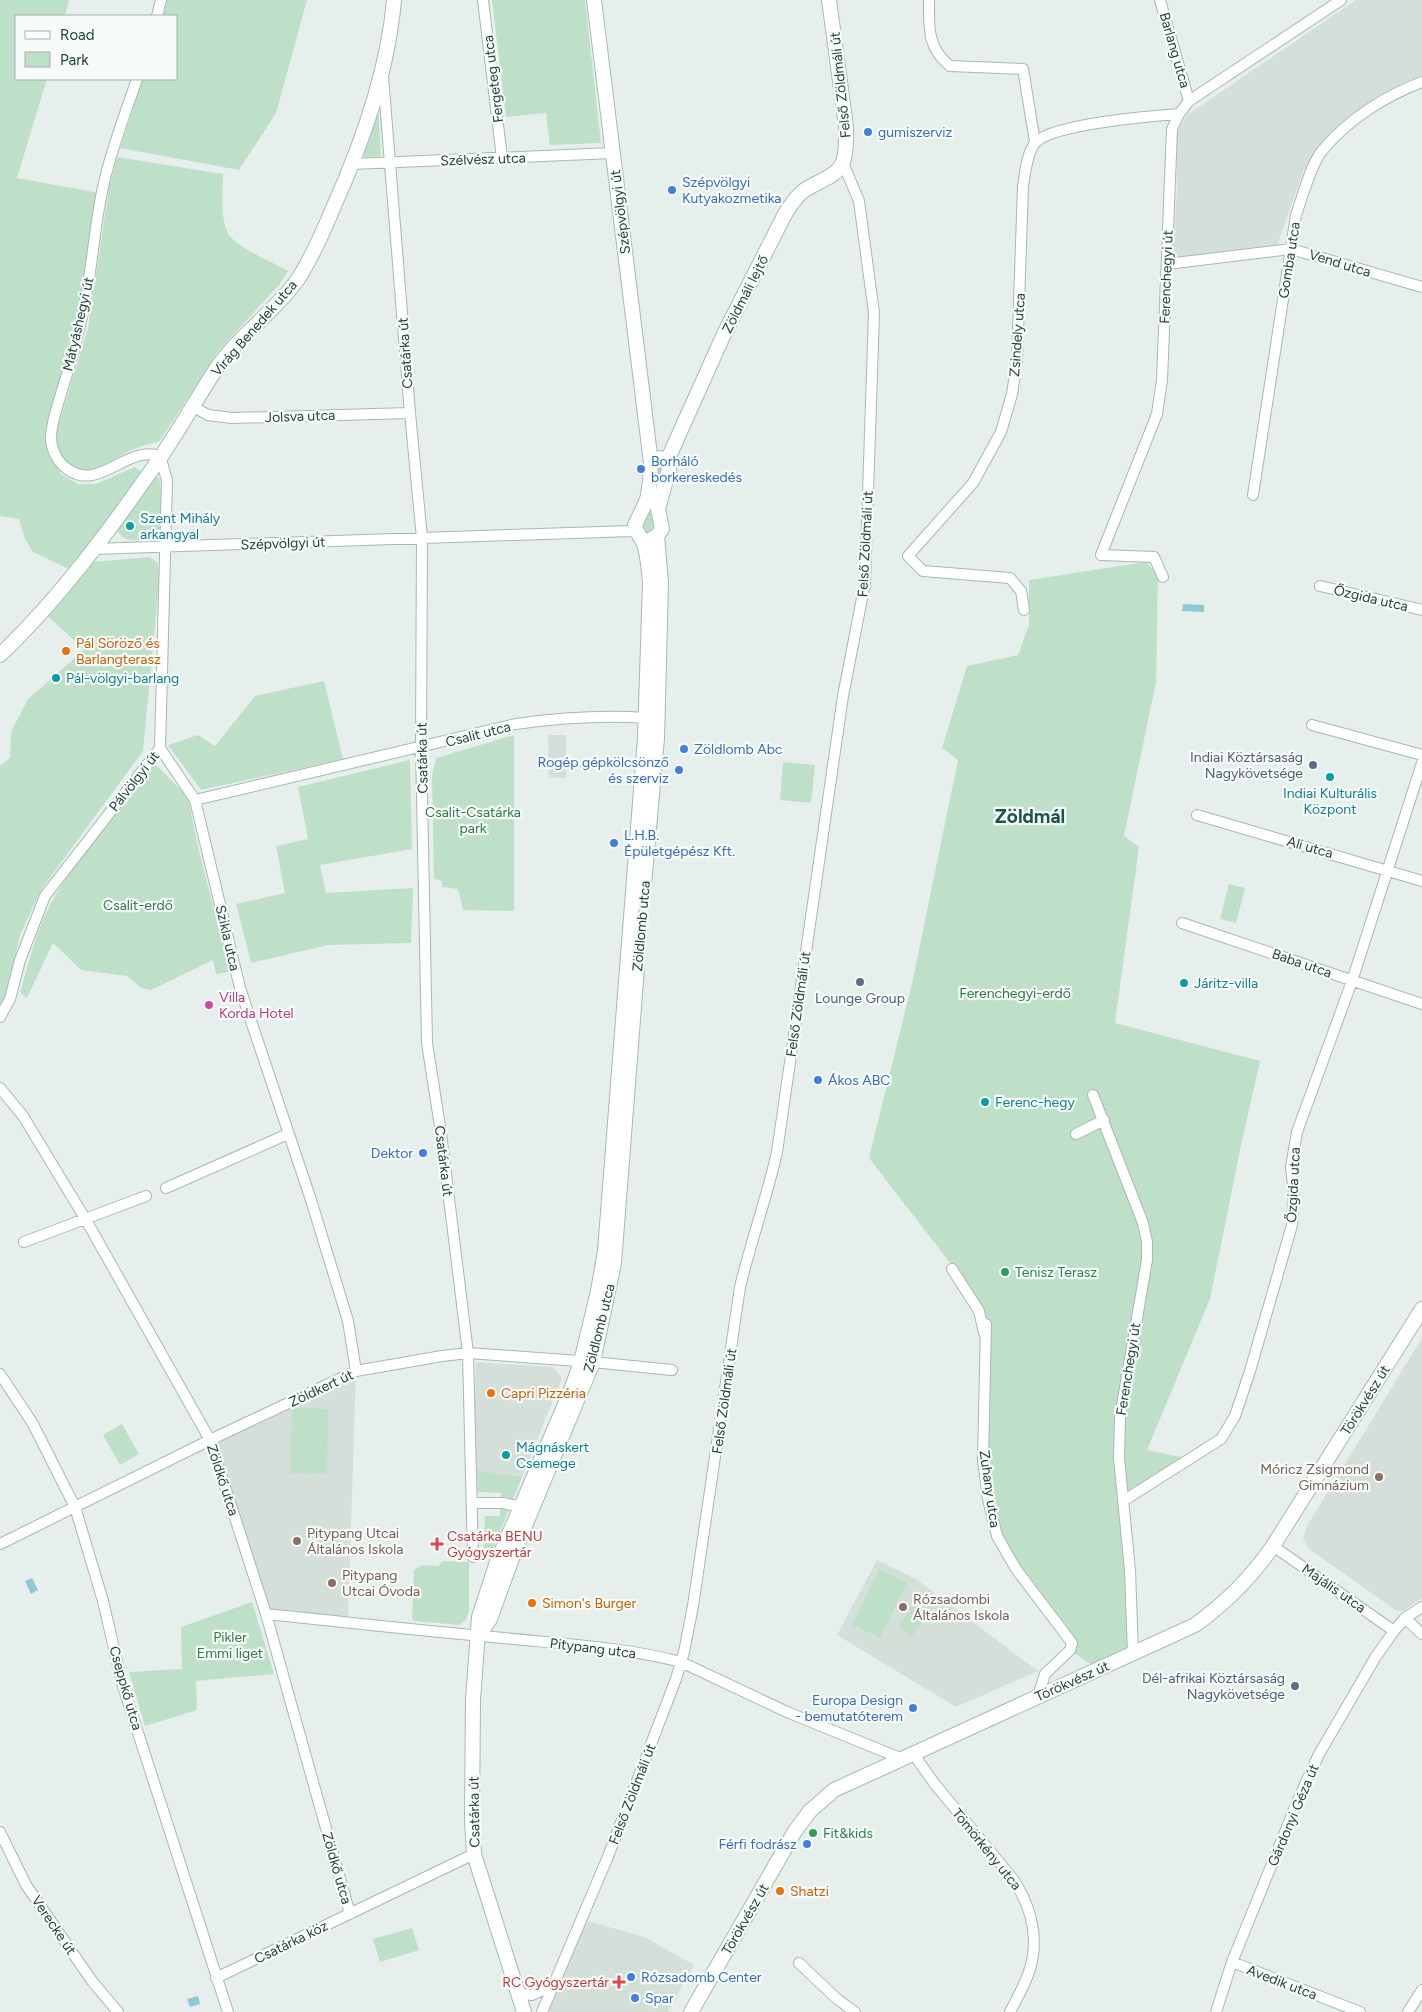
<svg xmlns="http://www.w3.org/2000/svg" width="1422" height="2012" font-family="Figtree,sans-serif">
  <rect width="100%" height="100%" fill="#e6efeb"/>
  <path fill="#d4dfda" d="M 1356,0 L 1422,0 L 1422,76 L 1394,89 L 1364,107 L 1315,153 L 1303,172 L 1277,246 L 1172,258 L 1177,190 L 1176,134 L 1187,115 Z
    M 548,735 L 566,735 L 566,778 L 549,777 Z
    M 1422,1338 L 1422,1598 L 1403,1611 L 1397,1611 L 1309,1549 L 1303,1539 L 1307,1526 Z
    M 476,1362 L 553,1367 L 562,1378 L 522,1477 L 477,1470 L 474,1412 Z
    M 356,1371 L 348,1622 L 266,1614 L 210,1440 Z
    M 877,1560 L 916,1579 L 1038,1671 L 956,1707 L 837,1635 Z
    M 584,1920 L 644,1937 L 694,1965 L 668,2012 L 548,2012 Z"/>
  <path fill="#bfe0c8" d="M 0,0 L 69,0 L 65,16 L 16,16 L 16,79 L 47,79 L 17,178 L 99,193 L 83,294 L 48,433 L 51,458 L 61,474 L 78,484 L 96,484 L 135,467 L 143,473 L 75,572 L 33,552 L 25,539 L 19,519 L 0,516 Z
    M 167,0 L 307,0 L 276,113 L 239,170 L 120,148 L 143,79 L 176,79 L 176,16 L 163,16 Z
    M 492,0 L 585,0 L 601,143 L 550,145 L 546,113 L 506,117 Z
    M 378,105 L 381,156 L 365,157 L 363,154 Z
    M 117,157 L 223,174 C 223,192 220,214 227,231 C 233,247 273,262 288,271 L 279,285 L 218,351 L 160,441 C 138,447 119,452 105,470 L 87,474 L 75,469 L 59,453 L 55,436 L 88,328 L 109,188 Z
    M 659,464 L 664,466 L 654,534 L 646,534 L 639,520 L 655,467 Z
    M 154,477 L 157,477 L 160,479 L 163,535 L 160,539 C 146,539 119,546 117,527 Z
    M 149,557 L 157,562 L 160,573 L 143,751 L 41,890 L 20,935 L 7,995 L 0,1006 L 0,766 L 10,758 L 11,732 L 28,699 L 84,650 L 47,615 L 94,562 Z
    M 1146,562 L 1158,575 L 1156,682 L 1124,836 L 1139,847 L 1115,1023 L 1260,1061 L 1241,1145 L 1210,1299 L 1147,1450 L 1190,1459 L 1123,1501 L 1133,1654 L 1099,1670 L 1070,1650 L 1072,1643 L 997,1536 L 988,1499 L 985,1359 L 978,1299 L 869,1158 L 913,979 L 958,760 L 942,748 L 967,666 L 1018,655 L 1029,625 L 1029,580 Z
    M 324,681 L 343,759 L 201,790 L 168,745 L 198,735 L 215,746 L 255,696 Z
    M 514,735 L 514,911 L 463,910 L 458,889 L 442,887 L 442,881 L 434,879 L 432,776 L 436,758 Z
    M 410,760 L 412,849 L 320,865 L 326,893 L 413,888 L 411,943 L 328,945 L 251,963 L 236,904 L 285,893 L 276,846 L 308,839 L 298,787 Z
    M 783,762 L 815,765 L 811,803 L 780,800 Z
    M 153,765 L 157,766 L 188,797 L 198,847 L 230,972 L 216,974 L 213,960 L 151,990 L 141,988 L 127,976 L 81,970 L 53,943 L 27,998 L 20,993 C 29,962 36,931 51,903 C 79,853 121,811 153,765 Z
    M 1229,884 L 1245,888 L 1236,923 L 1220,919 Z
    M 292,1408 L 328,1409 L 327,1474 L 290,1473 Z
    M 122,1424 L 139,1454 L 120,1465 L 103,1435 Z
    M 477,1470 L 522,1477 L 489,1559 L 483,1557 L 485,1516 L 500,1516 L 501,1493 L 478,1492 Z
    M 443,1561 L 469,1562 L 469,1611 L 465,1621 L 459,1625 L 414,1621 L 412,1618 L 414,1570 L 422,1565 L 438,1566 Z
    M 879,1569 L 907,1583 L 880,1638 L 852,1625 Z
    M 918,1600 L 932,1611 L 911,1637 L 898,1626 Z
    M 252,1602 L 274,1674 L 196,1681 L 197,1710 L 145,1726 L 129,1672 L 182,1669 L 181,1627 Z
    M 412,1928 L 419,1950 L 380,1962 L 373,1939 Z"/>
  <path fill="#8ec9d4" d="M 1183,604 L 1204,605 L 1204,612 L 1182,611 Z
    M 32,1578 L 38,1590 L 31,1594 L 25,1581 Z
    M 198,1996 L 200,2004 L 190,2007 L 187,1999 Z"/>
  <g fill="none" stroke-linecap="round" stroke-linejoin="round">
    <g stroke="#a8b8b2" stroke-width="12">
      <path id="street" d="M 483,0 L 502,158
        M 929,0 C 929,27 927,48 950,66 L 1023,69 L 1035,142
        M 1160,0 L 1189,101
        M 157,16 L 161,0
        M 383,76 L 410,413 L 422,538 L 421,748 L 427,1043 L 441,1133 L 468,1353 L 473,1557
        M 352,164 L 613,153
        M 1167,264 L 1291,249 L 1422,287
        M 192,406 L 208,415 L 232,418 L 410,413
        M 1253,495 L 1296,215 C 1302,198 1311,164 1322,151 C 1347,120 1385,96 1422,82
        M 94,549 L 631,531 L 638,533
        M 1163,577 L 1154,557 L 1101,555 L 1157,414 L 1162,380 L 1172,129 L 1179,114 L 1189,101 L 1341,0
        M 1320,586 L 1422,610
        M 1024,610 L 1021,591 L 1010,578 L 923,571 L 908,556 L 973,483 L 1001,432 L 1012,394 L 1017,361 L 1023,186 C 1025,174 1027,151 1036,142 C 1054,124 1151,116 1179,114
        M 1312,725 L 1422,755
        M 160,748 L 195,800 L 240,988 L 311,1200 L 348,1321 L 356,1371
        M 195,800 L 516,724 C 559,718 602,715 646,718
        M 1197,815 L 1422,881
        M 1182,923 L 1422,1004
        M 0,1017 L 10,999 L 20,960 L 45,896 L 160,748 L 167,480 L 160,456 C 127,444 98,494 66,468 C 57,461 51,449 51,438 C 51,422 58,406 62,390 C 69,369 75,347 80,325 C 92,279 93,232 103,187 C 111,149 125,115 137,79
        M 0,1088 L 23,1116 L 86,1220 L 210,1440 L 266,1614 L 350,1914
        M 1093,1095 L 1143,1223 L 1147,1242 L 1147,1260 L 1120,1417 L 1119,1458 L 1130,1570 L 1133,1654
        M 1076,1134 L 1104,1120
        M 166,1188 L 288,1134
        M 24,1242 L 146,1196
        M 952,1269 L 979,1311 L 984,1333
        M 986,1324 L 983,1460 L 988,1499 L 997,1536 L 1016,1569 L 1072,1643 L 1070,1650 L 1045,1674 L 1038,1696
        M 0,1374 L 33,1424 L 75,1507 L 103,1601 L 122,1683 L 228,2012
        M 1123,1501 L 1221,1439 L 1235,1416 L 1250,1371 L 1292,1225 L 1294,1193 L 1291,1167 L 1297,1132 L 1352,981 L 1422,763
        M 472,1503 L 503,1503 L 521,1507
        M 0,1544 L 210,1440 L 356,1371 L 442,1356 L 468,1353 L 593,1362 L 672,1370
        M 1273,1546 L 1394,1631
        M 266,1614 C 345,1622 425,1631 504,1638 C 563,1644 623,1647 681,1662 L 787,1712 L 900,1758
        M 1405,1618 L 1422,1634
        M 912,1752 L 934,1783 L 1013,1879 C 1029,1903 1038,1932 1032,1961 C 1029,1978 1018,1996 1010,2012
        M 0,1832 L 26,1885 L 92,1981 L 118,2012
        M 1232,1962 L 1360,2012
        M 799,1963 L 837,1999 L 855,2012
        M 216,1978 L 474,1854
        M 518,1993 L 532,1995 L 555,1984
        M 542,2012 L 607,1859 L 676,1679 L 684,1652 L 693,1606 L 740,1287 C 751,1241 767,1197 777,1152 L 843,696 L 865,583 L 874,313 L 859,201 L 843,163
        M 1216,2012 L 1232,1962 L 1298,1800 L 1318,1756 L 1375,1658 L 1394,1631 L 1405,1618 L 1422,1607
        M 1408,2012 L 1422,1990"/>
    </g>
    <g stroke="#a4bbb3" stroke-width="16">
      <path id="secondary" d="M 667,461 L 724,334 L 785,214 C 790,206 795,198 802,192 C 814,182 837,178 843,162 C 847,151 846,138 846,126 L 829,0
        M 651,539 L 657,536 L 662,529 L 658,509 L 669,469 L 667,461 L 660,458
        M 0,655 C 61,597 112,527 160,458 C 180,429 197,398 216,369 C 239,335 275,312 298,279 C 313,256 324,230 334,206 C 363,141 388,71 394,0
        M 644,885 L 657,738 L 661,583 L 657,536
        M 479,1635 L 490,1619 L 515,1550 L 593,1362 L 614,1263 L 637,968
        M 524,2012 L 474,1854 L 472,1821 L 473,1700 L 479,1617 L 497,1562 L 570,1393 L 581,1362 L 598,1291 L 605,1251 L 645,738 L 650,583 C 649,570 648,559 645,547 C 643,539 636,533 635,525 L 647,500 L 650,482 L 651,463 L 594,0
        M 691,2012 L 795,1831 L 810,1811 L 834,1790 L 1195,1625 C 1227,1602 1251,1578 1273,1546 L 1422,1309"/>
    </g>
    <use href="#street" stroke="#fff" stroke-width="10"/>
    <use href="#secondary" stroke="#fff" stroke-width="14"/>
  </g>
  <g fill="#3f7fe0" stroke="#f7fbf9" stroke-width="2">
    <circle cx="868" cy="132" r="5"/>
    <circle cx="672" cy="190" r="5"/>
    <circle cx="641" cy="469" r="5"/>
    <circle cx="684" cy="749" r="5"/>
    <circle cx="679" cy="770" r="5"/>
    <circle cx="614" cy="843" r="5"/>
    <circle cx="818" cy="1080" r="5"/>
    <circle cx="423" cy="1153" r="5"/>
    <circle cx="913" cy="1708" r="5"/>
    <circle cx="807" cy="1844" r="5"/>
    <circle cx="631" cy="1977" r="5"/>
    <circle cx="635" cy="1998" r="5"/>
  </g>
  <g fill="#0f9aa8" stroke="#f7fbf9" stroke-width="2">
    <circle cx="130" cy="526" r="5"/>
    <circle cx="56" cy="678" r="5"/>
    <circle cx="1330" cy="777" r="5"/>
    <circle cx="1184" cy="983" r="5"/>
    <circle cx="985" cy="1102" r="5"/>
    <circle cx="506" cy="1455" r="5"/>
  </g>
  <g fill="#e8710a" stroke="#f7fbf9" stroke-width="2">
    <circle cx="66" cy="651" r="5"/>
    <circle cx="491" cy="1393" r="5"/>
    <circle cx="532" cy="1603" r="5"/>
    <circle cx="780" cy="1891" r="5"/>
  </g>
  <g fill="#5c6f8a" stroke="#f7fbf9" stroke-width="2">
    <circle cx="1313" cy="765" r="5"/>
    <circle cx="860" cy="982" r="5"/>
    <circle cx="1295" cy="1686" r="5"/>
  </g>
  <circle fill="#d1479c" stroke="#f7fbf9" stroke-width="2" cx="209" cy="1005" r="5"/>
  <g fill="#2e9e5b" stroke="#f7fbf9" stroke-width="2">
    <circle cx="1005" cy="1272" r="5"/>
    <circle cx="813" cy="1833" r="5"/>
  </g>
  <g fill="#8d6e63" stroke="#f7fbf9" stroke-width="2">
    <circle cx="1379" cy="1477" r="5"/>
    <circle cx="297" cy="1541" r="5"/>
    <circle cx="332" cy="1583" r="5"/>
    <circle cx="903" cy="1607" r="5"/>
  </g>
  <g fill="#e0444e" stroke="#f7fbf9" stroke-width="2">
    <path d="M434.5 1536.5h5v5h5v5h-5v5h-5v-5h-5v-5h5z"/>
    <path d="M616.5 1974.5h5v5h5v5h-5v5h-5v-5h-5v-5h5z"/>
  </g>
  <g text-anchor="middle" stroke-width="4.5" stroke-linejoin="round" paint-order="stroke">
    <g font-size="14" fill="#24423a" stroke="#f7fbf9">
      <text transform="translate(1175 50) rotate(74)" y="5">Barlang utca</text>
      <text transform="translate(493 79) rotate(-97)" y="5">Fergeteg utca</text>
      <text transform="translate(840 85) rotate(-96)" y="5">Felső Zöldmáli út</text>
      <text transform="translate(483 159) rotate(-2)" y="5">Szélvész utca</text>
      <text transform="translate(620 212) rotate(-97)" y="5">Szépvölgyi út</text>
      <text transform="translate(1289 260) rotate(-81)" y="5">Gomba utca</text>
      <text transform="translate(1340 263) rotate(17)" y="5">Vend utca</text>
      <text transform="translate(1166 277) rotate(-88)" y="5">Ferenchegyi út</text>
      <text transform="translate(745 294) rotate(-63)" y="5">Zöldmáli lejtő</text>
      <text transform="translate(78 324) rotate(-77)" y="5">Mátyáshegyi út</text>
      <text transform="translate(254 328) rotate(-49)" y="5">Virág Benedek utca</text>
      <text transform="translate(1017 335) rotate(-86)" y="5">Zsindely utca</text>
      <text transform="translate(405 353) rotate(-94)" y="5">Csatárka út</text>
      <text transform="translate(300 416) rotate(-2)" y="5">Jolsva utca</text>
      <text transform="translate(283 543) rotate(-2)" y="5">Szépvölgyi út</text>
      <text transform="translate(865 544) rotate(-87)" y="5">Felső Zöldmáli út</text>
      <text transform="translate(1371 598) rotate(13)" y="5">Őzgida utca</text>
      <text transform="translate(478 734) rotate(-14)" y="5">Csalit utca</text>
      <text transform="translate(422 758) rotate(-91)" y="5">Csatárka út</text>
      <text transform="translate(134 781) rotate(-52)" y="5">Pálvölgyi út</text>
      <text transform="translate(1310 847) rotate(16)" y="5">Ali utca</text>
      <text transform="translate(641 926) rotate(-85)" y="5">Zöldlomb utca</text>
      <text transform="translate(228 938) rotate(77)" y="5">Szikla utca</text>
      <text transform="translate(1302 963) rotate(19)" y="5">Baba utca</text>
      <text transform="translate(798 1004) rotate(-82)" y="5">Felső Zöldmáli út</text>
      <text transform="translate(444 1161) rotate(83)" y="5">Csatárka út</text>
      <text transform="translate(1293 1185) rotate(-87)" y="5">Őzgida utca</text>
      <text transform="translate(599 1328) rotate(-76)" y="5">Zöldlomb utca</text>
      <text transform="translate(1128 1369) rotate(-81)" y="5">Ferenchegyi út</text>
      <text transform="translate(321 1388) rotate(-25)" y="5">Zöldkert út</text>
      <text transform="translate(1365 1400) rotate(-58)" y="5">Törökvész út</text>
      <text transform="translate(724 1401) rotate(-82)" y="5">Felső Zöldmáli út</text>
      <text transform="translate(223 1480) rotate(72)" y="5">Zöldkő utca</text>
      <text transform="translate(990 1489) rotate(82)" y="5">Zuhany utca</text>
      <text transform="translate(1334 1588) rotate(35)" y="5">Majális utca</text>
      <text transform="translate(593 1648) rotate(7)" y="5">Pitypang utca</text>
      <text transform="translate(1072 1681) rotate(-24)" y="5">Törökvész út</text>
      <text transform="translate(126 1688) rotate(74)" y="5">Cseppkő utca</text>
      <text transform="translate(632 1794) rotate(-69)" y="5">Felső Zöldmáli út</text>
      <text transform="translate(474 1812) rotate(-91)" y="5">Csatárka út</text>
      <text transform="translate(1293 1815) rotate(-67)" y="5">Gárdonyi Géza út</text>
      <text transform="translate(987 1849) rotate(51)" y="5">Tömörkény utca</text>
      <text transform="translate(337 1868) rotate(74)" y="5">Zöldkő utca</text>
      <text transform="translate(745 1919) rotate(-60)" y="5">Törökvész út</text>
      <text transform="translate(54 1925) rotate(56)" y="5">Verecke út</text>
      <text transform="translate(291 1942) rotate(-26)" y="5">Csatárka köz</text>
      <text transform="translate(1282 1982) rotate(21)" y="5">Avedik utca</text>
    </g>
    <g font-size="14" fill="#366cbe" stroke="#f7fbf9" text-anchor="start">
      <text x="878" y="137">gumiszerviz</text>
      <text x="682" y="187">Szépvölgyi<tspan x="682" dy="16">Kutyakozmetika</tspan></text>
      <text x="651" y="466">Borháló<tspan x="651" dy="16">borkereskedés</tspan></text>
      <text x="694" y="754">Zöldlomb Abc</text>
      <text x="669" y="767" text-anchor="end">Rogép gépkölcsönző<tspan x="669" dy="16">és szerviz</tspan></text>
      <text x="624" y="840">L.H.B.<tspan x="624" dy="16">Épületgépész Kft.</tspan></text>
      <text x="828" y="1085">Ákos ABC</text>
      <text x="413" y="1158" text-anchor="end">Dektor</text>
      <text x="903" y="1705" text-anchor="end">Europa Design<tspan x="903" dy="16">- bemutatóterem</tspan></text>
      <text x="797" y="1849" text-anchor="end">Férfi fodrász</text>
      <text x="641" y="1982">Rózsadomb Center</text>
      <text x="645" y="2003">Spar</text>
    </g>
    <g font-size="14" fill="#0d838f" stroke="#f7fbf9" text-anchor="start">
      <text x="140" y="523">Szent Mihály<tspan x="140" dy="16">arkangyal</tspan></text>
      <text x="66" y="683">Pál-völgyi-barlang</text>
      <text x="1330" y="798" text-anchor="middle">Indiai Kulturális<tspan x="1330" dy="16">Központ</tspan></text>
      <text x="1194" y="988">Járitz-villa</text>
      <text x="995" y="1107">Ferenc-hegy</text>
      <text x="516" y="1452">Mágnáskert<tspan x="516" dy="16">Csemege</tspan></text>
    </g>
    <g font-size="14" fill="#c56008" stroke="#f7fbf9" text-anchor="start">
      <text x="76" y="648">Pál Söröző és<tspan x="76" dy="16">Barlangterasz</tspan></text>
      <text x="501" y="1398">Capri Pizzéria</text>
      <text x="542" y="1608">Simon's Burger</text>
      <text x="790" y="1896">Shatzi</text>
    </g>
    <g font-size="14" fill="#4e5e75" stroke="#f7fbf9" text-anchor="end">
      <text x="1303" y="762">Indiai Köztársaság<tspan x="1303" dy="16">Nagykövetsége</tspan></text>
      <text x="860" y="1003" text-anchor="middle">Lounge Group</text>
      <text x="1285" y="1683">Dél-afrikai Köztársaság<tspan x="1285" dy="16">Nagykövetsége</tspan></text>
    </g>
    <g font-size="14" fill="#2d7a4b" stroke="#f7fbf9">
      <text x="473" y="817">Csalit-Csatárka<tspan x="473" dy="16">park</tspan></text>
      <text x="138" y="910">Csalit-erdő</text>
      <text x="1015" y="998">Ferenchegyi-erdő</text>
      <text x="230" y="1642">Pikler<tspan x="230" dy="16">Emmi liget</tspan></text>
    </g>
    <g font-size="14" fill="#b23c85" stroke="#f7fbf9" text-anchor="start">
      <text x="219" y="1002">Villa<tspan x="219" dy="16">Korda Hotel</tspan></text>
    </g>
    <g font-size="14" fill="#27864d" stroke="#f7fbf9" text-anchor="start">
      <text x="1015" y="1277">Tenisz Terasz</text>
      <text x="823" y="1838">Fit&amp;kids</text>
    </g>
    <g font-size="14" fill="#785e54" stroke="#f7fbf9" text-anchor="start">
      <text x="1369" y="1474" text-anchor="end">Móricz Zsigmond<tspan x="1369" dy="16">Gimnázium</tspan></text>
      <text x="307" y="1538">Pitypang Utcai<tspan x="307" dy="16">Általános Iskola</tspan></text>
      <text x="342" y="1580">Pitypang<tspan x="342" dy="16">Utcai Óvoda</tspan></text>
      <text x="913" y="1604">Rózsadombi<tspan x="913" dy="16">Általános Iskola</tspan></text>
    </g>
    <g font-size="14" fill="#be3a42" stroke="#f7fbf9" text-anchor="start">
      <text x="447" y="1541">Csatárka BENU<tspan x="447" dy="16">Gyógyszertár</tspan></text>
      <text x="609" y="1987" text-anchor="end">RC Gyógyszertár</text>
    </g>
    <g font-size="19" font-weight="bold" fill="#1f5548" stroke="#f7fbf9">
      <text x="1030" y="823">Zöldmál</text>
    </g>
  </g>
  <rect x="15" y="15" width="162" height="65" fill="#f7fbf9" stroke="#a3b1ad"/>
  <rect x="25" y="31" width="25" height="8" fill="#ffffff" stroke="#a3b1ad"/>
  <text x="60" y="40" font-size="15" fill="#24423a">Road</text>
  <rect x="25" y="52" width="25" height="15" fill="#bfe0c8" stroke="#a3b1ad"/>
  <text x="60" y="65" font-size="15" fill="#24423a">Park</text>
</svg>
